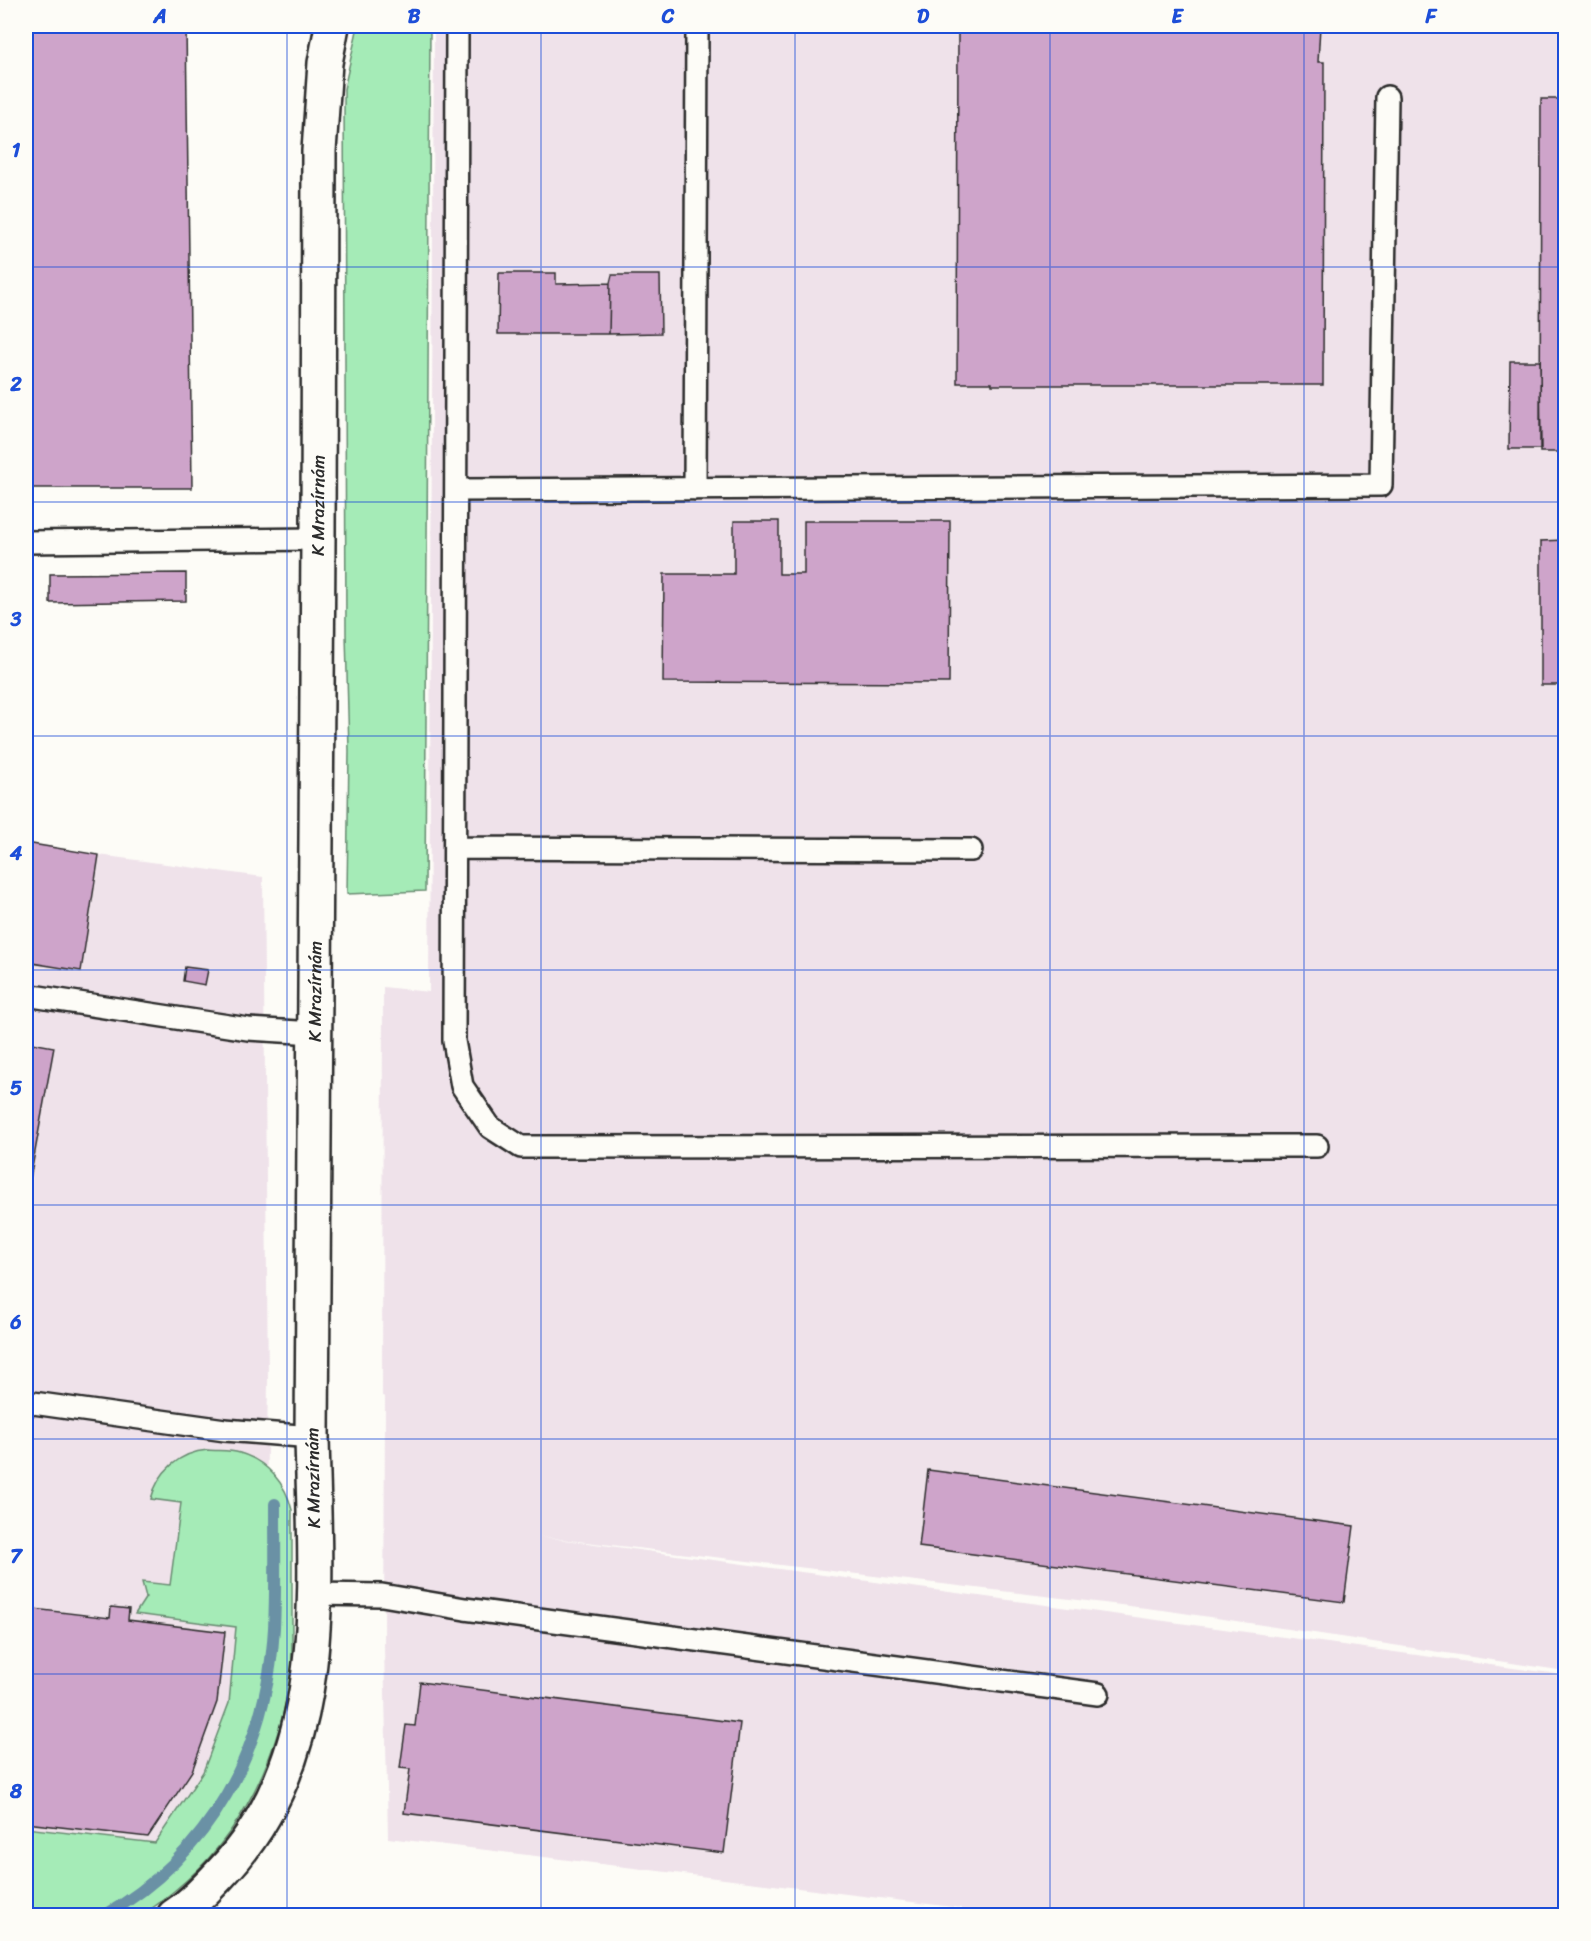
<svg xmlns="http://www.w3.org/2000/svg" width="1591" height="1941" font-family="Sriracha,sans-serif">
  <rect width="100%" height="100%" fill="#fdfcf7"/>
  <filter id="ink" filterUnits="userSpaceOnUse"><feTurbulence type="fractalNoise" baseFrequency=".0167" numOctaves="2"/><feDisplacementMap in="SourceGraphic" scale="12" xChannelSelector="R" yChannelSelector="G"/><feConvolveMatrix kernelMatrix="1 2 1 2 8 2 1 2 1" color-interpolation-filters="sRGB"/></filter>
  <g filter="url(#ink)">
    <path fill="#efe2ea" d="M 434,26 L 1565,26 L 1565,1671 L 1163,1610 L 535,1536 L 1565,1675 L 1565,1915 L 964,1915 L 961,1908 L 388,1838 L 384,1645 L 385,1397 L 382,1396 L 383,987 L 429,992 Z
      M 26,842 L 99,855 L 263,877 L 268,1381 L 265,1577 L 195,1826 L 75,1916 L 26,1915 Z"/>
    <path fill="#a5ebb7" stroke="#688b71" stroke-width="1.5" d="M 358,26 L 430,26 L 425,891 L 347,894 L 349,751 L 346,634 L 344,89 Z
      M 208,1450 C 218,1451 230,1450 240,1453 C 267,1461 286,1484 292,1510 L 292,1666 C 281,1752 243,1836 174,1891 C 165,1898 150,1912 140,1915 C 131,1918 117,1915 108,1915 C 126,1906 140,1893 155,1880 C 254,1798 276,1702 276,1579 C 276,1557 278,1533 276,1511 L 274,1511 L 273,1605 L 269,1659 L 264,1689 L 248,1745 L 233,1779 L 216,1810 L 194,1838 L 178,1855 L 138,1890 L 100,1915 L 26,1916 L 26,1828 L 155,1843 L 203,1772 L 229,1703 L 236,1627 L 135,1614 L 146,1597 L 142,1582 L 170,1585 L 181,1503 L 151,1499 C 158,1472 179,1452 208,1450 Z"/>
    <g fill="none" stroke-linecap="round" stroke-linejoin="round">
      <path stroke="#6a91a5" stroke-width="12" d="M 104,1916 C 211,1854 267,1750 274,1628 C 276,1587 275,1546 275,1504"/>
    </g>
    <path fill="#cea4ca" stroke="#2b2b2b" stroke-width="1.5" d="M 26,26 L 186,26 L 192,488 L 26,488 Z
      M 958,26 L 1320,26 L 1318,62 L 1324,62 L 1323,385 L 992,385 L 992,383 L 957,383 Z
      M 1541,99 L 1566,99 L 1566,452 L 1540,452 Z
      M 499,273 L 556,273 L 556,284 L 610,283 L 609,334 L 498,334 Z
      M 612,275 L 660,275 L 661,333 L 609,334 L 610,283 Z
      M 1510,361 L 1540,361 L 1541,449 L 1509,449 Z
      M 734,521 L 779,521 L 779,574 L 804,574 L 804,521 L 950,521 L 949,683 L 663,682 L 664,574 L 734,574 Z
      M 1566,540 L 1566,685 L 1541,685 L 1541,541 Z
      M 186,573 L 186,601 L 50,603 L 50,574 Z
      M 26,843 L 99,855 L 81,971 L 26,962 Z
      M 185,967 L 208,970 L 205,985 L 183,981 Z
      M 26,1042 L 54,1047 L 26,1201 Z
      M 928,1470 L 1354,1526 L 1344,1602 L 919,1547 Z
      M 111,1607 L 129,1609 L 128,1620 L 225,1632 L 217,1702 L 192,1771 L 148,1837 L 26,1823 L 26,1608 L 110,1618 Z
      M 420,1682 L 740,1723 L 724,1853 L 404,1813 L 410,1769 L 400,1768 L 406,1725 L 415,1726 Z"/>
    <g fill="none" stroke-linecap="round" stroke-linejoin="round">
      <g stroke="#2b2b2b" stroke-width="26">
        <path id="lane" d="M 457,26 L 454,1041 L 462,1086 L 490,1127 L 521,1147 L 1317,1146
          M 695,489 L 697,26
          M 456,490 L 1381,485 L 1387,97
          M 26,542 L 318,539
          M 455,848 L 971,850
          M 26,995 L 248,1029 L 315,1033
          M 26,1402 L 225,1430 L 312,1437
          M 313,1594 L 382,1595 L 465,1609 L 1098,1694"/>
      </g>
      <g stroke="#2b2b2b" stroke-width="38">
        <g id="street">
          <path id="s1" d="M 174,1916 C 192,1904 207,1888 221,1873 C 333,1756 315,1585 312,1437 L 318,539 L 319,151 L 325,63 L 332,26"/>
        </g>
      </g>
      <use href="#lane" stroke="#fdfcf7" stroke-width="21"/>
      <use href="#street" stroke="#fdfcf7" stroke-width="33"/>
    </g>
  </g>
  <path fill="none" stroke="#1d4ed8" stroke-width="1.5" stroke-opacity="0.55" d="M 287,26 L 287,1916M 541,26 L 541,1916M 795,26 L 795,1916M 1050,26 L 1050,1916M 1304,26 L 1304,1916M 26,267 L 1566,267M 26,502 L 1566,502M 26,736 L 1566,736M 26,970 L 1566,970M 26,1205 L 1566,1205M 26,1439 L 1566,1439M 26,1674 L 1566,1674"/>
  <g text-anchor="middle" stroke-width="4.5" stroke-linejoin="round" paint-order="stroke">
    <g font-size="18" fill="#2b2b2b" stroke="#fdfcf7">
      <text dy="6" stroke="none"><textPath href="#s1" startOffset="1454">K Mrazírnám</textPath></text>
      <text dy="6" stroke="none"><textPath href="#s1" startOffset="968">K Mrazírnám</textPath></text>
      <text transform="translate(313 1478) rotate(-91)" y="6">K Mrazírnám</text>
    </g>
  </g>
  <rect width="1591" height="1941" fill="none" stroke="#fdfcf7" stroke-width="66"/>
  <rect x="33" y="33" width="1525" height="1875" fill="none" stroke="#1d4ed8" stroke-width="2"/>
  <g font-size="20" text-anchor="middle" font-weight="bold" fill="#1d4ed8">
    <text x="160" y="23">A</text>
    <text x="414" y="23">B</text>
    <text x="668" y="23">C</text>
    <text x="923" y="23">D</text>
    <text x="1177" y="23">E</text>
    <text x="1431" y="23">F</text>
    <text x="16" y="157">1</text>
    <text x="16" y="391">2</text>
    <text x="16" y="626">3</text>
    <text x="16" y="860">4</text>
    <text x="16" y="1095">5</text>
    <text x="16" y="1329">6</text>
    <text x="16" y="1563">7</text>
    <text x="16" y="1798">8</text>
  </g>
</svg>
